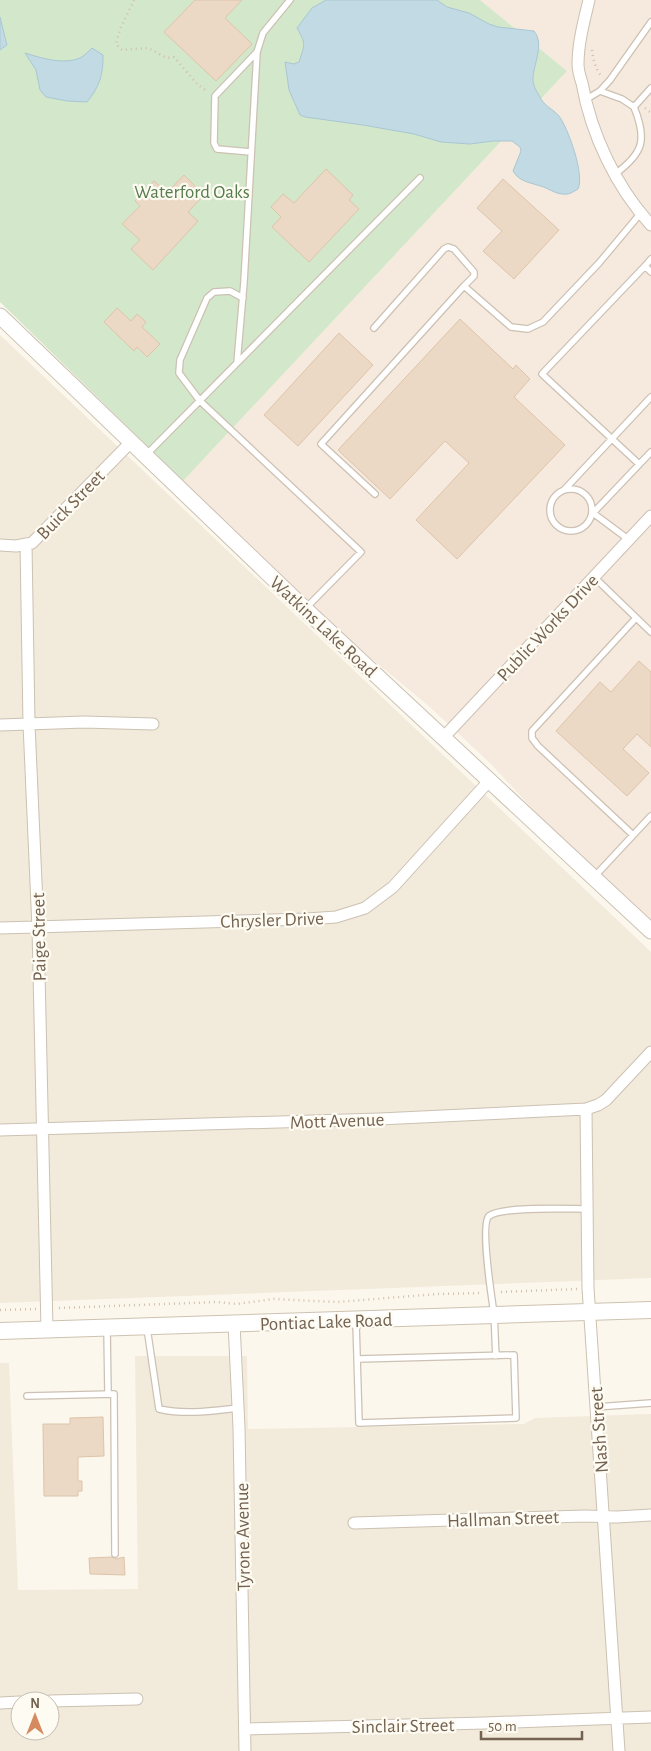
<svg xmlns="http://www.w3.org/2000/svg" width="651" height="1751" font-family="'Alegreya Sans',sans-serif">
  <rect width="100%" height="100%" fill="#fbf7ec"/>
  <path fill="#f2eadb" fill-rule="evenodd" d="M 0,335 L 651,952 L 651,1278 L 0,1303 Z
    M 135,1356 L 247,1356 L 248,1429 L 524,1424 L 535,1418 L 651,1414 L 651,1751 L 0,1751 L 0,1363 L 9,1363 L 18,1590 L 138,1589 ZM 20,1701 L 50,1701 L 50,1731 L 20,1731 Z"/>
  <path fill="#f6e9de" d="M 480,0 L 651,0 L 651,921 L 541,818 L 491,764 L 430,707 L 349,640 L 183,481 L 567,71 Z"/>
  <path fill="#d3e7cb" d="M 0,0 L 480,0 L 567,71 L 183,481 L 0,302 Z"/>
  <path fill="#c2dae3" stroke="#a9c7d3" d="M 326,0 L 437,0 L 447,7 L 469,13 L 489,24 L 498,27 L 534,31 C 545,44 533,65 533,79 C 533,86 537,92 540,97 C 544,106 553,109 559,116 C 568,128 585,175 578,189 C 573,192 569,195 563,194 C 557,194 553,191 548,189 C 537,183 520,184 513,171 L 521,151 L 520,147 L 512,141 L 493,141 L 470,144 L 441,142 L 414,134 L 363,125 L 305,117 L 300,115 L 289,90 L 285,62 L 294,64 L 299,62 C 305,44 306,44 297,28 L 312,8 Z
    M 0,17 L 7,45 L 0,50 Z
    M 92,48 L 103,55 C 103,75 100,86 87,102 L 67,101 L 46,97 L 40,90 L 36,70 L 25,53 C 41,58 63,65 80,58 C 84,56 88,52 92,48 Z"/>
  <path fill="#ebd9c5" stroke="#dec4a9" d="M 195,0 L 242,0 L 225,18 L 252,44 L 216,81 L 164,32 Z
    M 326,169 L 353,195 L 349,200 L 359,209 L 309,262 L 272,227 L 281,217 L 271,207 L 283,194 L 294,203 Z
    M 184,175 L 204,195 L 188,212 L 198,221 L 153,270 L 131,249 L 140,240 L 122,224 L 140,206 L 135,201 L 154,181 L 167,193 Z
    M 503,179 L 559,230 L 514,279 L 483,251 L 502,231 L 477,208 Z
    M 117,308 L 131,321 L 137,314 L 146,322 L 142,327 L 160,344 L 147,357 L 137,347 L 134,351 L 104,322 Z
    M 460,319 L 513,369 L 516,365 L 530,379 L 514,397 L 565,445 L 457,559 L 416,520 L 469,463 L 445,441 L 390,499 L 338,450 Z
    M 339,333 L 373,365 L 298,446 L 264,415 Z
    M 639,661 L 651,672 L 651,747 L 637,734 L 623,749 L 649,773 L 627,796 L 556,731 L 600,682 L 611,692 Z
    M 103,1417 L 104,1456 L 78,1457 L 78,1481 L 82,1481 L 82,1491 L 78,1491 L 78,1496 L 44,1496 L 43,1424 L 70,1424 L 70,1418 Z
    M 112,1557 L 116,1559 L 124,1557 L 125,1575 L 90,1574 L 89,1558 Z"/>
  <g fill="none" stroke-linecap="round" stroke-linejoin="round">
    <g stroke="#ccc1b3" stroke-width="8">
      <path id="service" d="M 600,91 L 622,99 L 634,107 L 651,88
        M 585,100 L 600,91 L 610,80 L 651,22
        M 251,152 L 217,149 L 214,143 L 215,96 L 257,52
        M 615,174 C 644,153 647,139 634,107
        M 645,266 L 651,259
        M 243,298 L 230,291 L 214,292 L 207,298 L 180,360 L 179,373 L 200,401 L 361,552 L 305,609
        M 374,328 L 444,249 L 448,247 L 454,249 L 474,272 L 474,276 L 464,286 L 511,327 L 528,329 L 543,322 L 599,263 L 640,214
        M 237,363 L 244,282 L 257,52 L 263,33 L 290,0
        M 147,454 L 420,178
        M 639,464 L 542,374 L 645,266 L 651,272
        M550 510a21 21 0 1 1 42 0a21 21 0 1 1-42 0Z
        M 564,490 L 651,397
        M 375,494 L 321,444 L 464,286
        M 628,539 L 593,513 L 651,452
        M 594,577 L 651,632
        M 633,835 L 538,746 L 532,738 L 532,731 L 636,618
        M 595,876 L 651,816
        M 356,1322 L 359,1423 L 516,1418 L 514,1355 L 357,1359
        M 147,1328 L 159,1409 C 186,1415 211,1411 238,1408
        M 107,1329 L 108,1394
        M 496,1356 C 495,1342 495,1328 494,1314 C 492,1300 480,1224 489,1216 C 502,1206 568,1209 587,1209
        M 27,1396 L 114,1394 L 115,1554
        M 596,1407 L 651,1403"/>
    </g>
    <g stroke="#ccc1b3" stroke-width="13">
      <path id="minor" d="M 589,0 C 584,21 578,43 578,64 C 578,70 580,77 582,83 C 591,134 616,187 651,225
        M 26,544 L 29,724 L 38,928 L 47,1329
        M 0,545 L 16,546 L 32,543 L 131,442
        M 0,725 L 84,722 L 153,724
        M 443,738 L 651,516
        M 0,928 L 307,919 L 336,917 L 365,908 L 393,887 L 489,781
        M 586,1109 L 588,1288 L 619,1751
        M 0,1130 L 380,1119 L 586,1109 L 598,1105 L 606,1100 L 651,1052
        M 234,1323 L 239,1428 L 245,1751
        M 354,1523 L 585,1516 L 617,1517 L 651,1515
        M 50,1701 L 137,1699
        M 0,1703 L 20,1702
        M 245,1729 L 485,1723 L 651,1717"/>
    </g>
    <g stroke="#ccc1b3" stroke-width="17">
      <path id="tertiary" d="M 0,316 L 305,609 L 651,931"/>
    </g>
    <g stroke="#cec2b1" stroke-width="18">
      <path id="secondary" d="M 0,1331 L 651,1310"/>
    </g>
    <path stroke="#d2bfa9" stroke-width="2.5" stroke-dasharray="1 4" stroke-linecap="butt" d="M 134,0 L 120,29 L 116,44 L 122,50 L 148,48 L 167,58 L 174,57 L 198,85 L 207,91
      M 592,50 C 593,60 596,70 602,77
      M 645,108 L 651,113
      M 501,1292 L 577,1289
      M 59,1308 L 217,1302 L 236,1304 L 274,1299 L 337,1302 L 438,1294 L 483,1293
      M 0,1310 L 36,1309"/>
    <use href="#service" stroke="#fff" stroke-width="5.5"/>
    <use href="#minor" stroke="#fff" stroke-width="11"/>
    <use href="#tertiary" stroke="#fff" stroke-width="15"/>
    <use href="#secondary" stroke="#fff" stroke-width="16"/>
  </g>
  <g text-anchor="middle" stroke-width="4.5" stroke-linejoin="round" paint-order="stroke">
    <g font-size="19" fill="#557d4e" stroke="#fdfbf2">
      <text x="192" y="198">Waterford Oaks</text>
    </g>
    <g font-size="19" fill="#746251" stroke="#fdfbf2">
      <text transform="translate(70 504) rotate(-46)" y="7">Buick Street</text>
      <text transform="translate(324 626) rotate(43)" y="7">Watkins Lake Road</text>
      <text transform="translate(547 627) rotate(-47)" y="7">Public Works Drive</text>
      <text transform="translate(272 919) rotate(-2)" y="7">Chrysler Drive</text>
      <text transform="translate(38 937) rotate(-91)" y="7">Paige Street</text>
      <text transform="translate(337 1120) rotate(-2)" y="7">Mott Avenue</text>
      <text transform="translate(326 1321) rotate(-2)" y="7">Pontiac Lake Road</text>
      <text transform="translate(598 1430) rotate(-94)" y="7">Nash Street</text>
      <text transform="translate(503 1518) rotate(-2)" y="7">Hallman Street</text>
      <text transform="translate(242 1537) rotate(-91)" y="7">Tyrone Avenue</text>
      <text transform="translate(403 1725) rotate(-1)" y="7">Sinclair Street</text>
    </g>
  </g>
  <g transform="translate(35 1716)"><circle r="24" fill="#fdfbf2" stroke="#c6beb2"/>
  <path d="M0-4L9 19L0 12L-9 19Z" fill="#d68a60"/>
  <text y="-8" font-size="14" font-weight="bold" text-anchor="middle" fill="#746251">N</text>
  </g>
  <path d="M481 1731v8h101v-8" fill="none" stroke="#746251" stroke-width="2.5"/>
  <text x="488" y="1731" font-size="15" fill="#746251" stroke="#fdfbf2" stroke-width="4" paint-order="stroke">50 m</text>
</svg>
